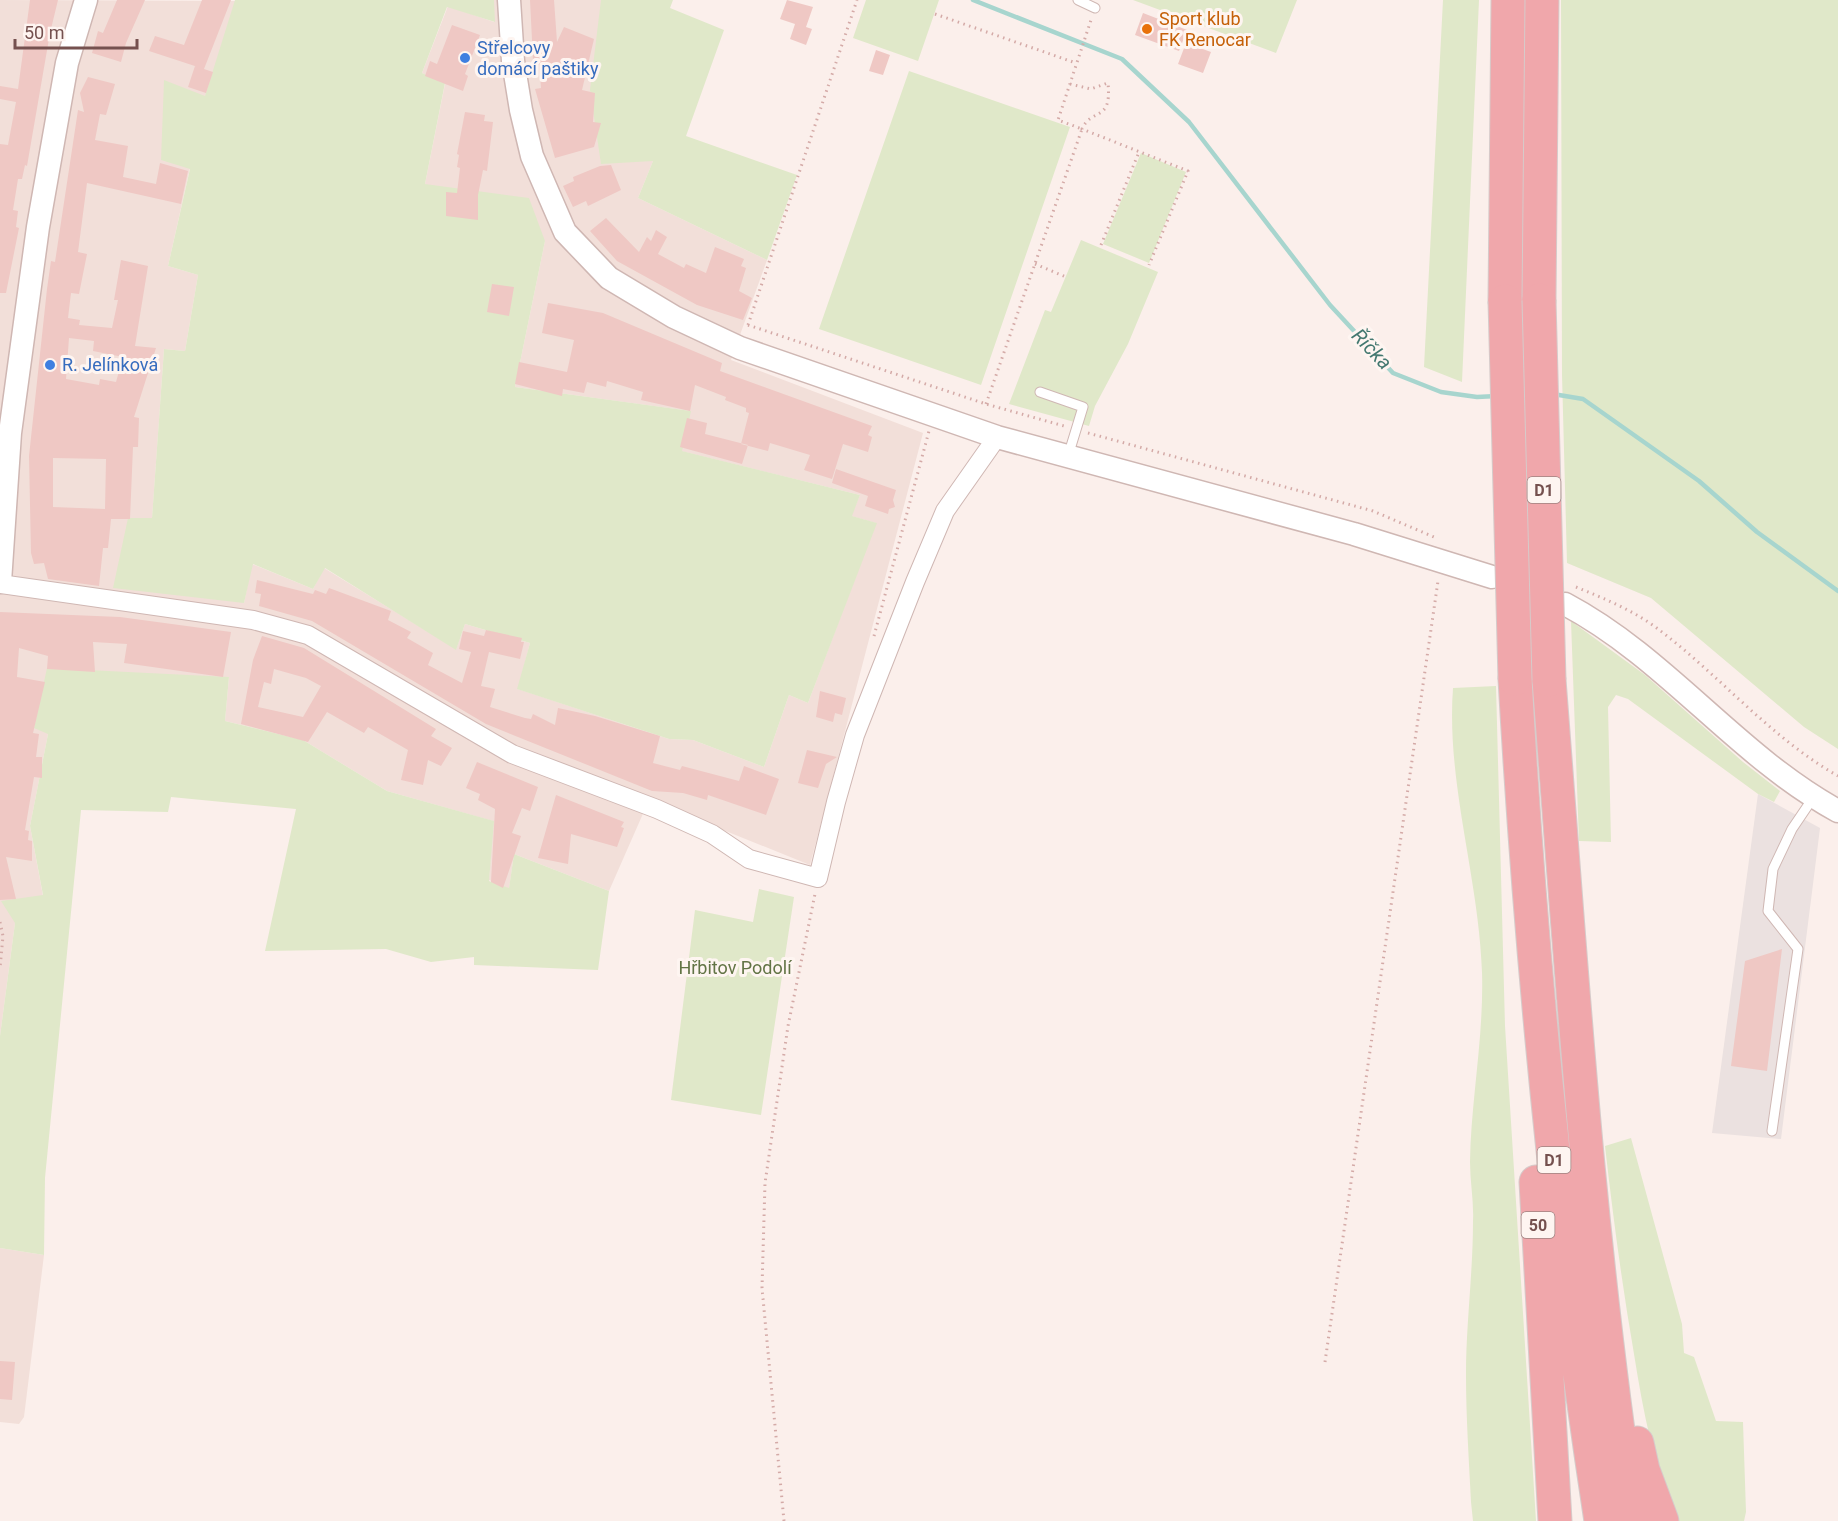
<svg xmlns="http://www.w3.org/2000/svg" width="1838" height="1521" font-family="Roboto,sans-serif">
  <rect width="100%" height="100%" fill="#fbefeb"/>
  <path fill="#f2dfd9" d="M 0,0 L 237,1 L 205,97 L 165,81 L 190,168 L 168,266 L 198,275 L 185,351 L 164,349 L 152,519 L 244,603 L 252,564 L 313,589 L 324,568 L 456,649 L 465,624 L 530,643 L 518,689 L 669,739 L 693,740 L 764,767 L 789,695 L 808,703 L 876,523 L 851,516 L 860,495 L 681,451 L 690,411 L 515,387 L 545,241 L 425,184 L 445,84 L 422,73 L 448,6 L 494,22 L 494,0 L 601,0 L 653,161 L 638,198 L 767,260 L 731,360 L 923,433 L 810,865 L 649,800 L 609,891 L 514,854 L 509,889 L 489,880 L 493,821 L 387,791 L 303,740 L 225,721 L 229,677 L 48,734 L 30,826 L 43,896 L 15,923 L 0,1036 Z
    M 0,1248 L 44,1255 L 24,1417 L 19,1424 L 0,1422 Z"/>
  <path fill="#ebe1e0" d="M 1758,794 L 1820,828 L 1781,1139 L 1712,1133 Z"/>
  <path fill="#e0e8c9" d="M 235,0 L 494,0 L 495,22 L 447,7 L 422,73 L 445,83 L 425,184 L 529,198 L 545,241 L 515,387 L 691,411 L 682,451 L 860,495 L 852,516 L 877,523 L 808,703 L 789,695 L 764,767 L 693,740 L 669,739 L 517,689 L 530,643 L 465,624 L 456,650 L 325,568 L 313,589 L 253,564 L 244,603 L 113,588 L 128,518 L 152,518 L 164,349 L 185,351 L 198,275 L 168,266 L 190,169 L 161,160 L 164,80 L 205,96 Z
    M 601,0 L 673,0 L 670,8 L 724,30 L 686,136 L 797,175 L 767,260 L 638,198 L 653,161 L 601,164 L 590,90 Z
    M 866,0 L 939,0 L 918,61 L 853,38 Z
    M 1133,0 L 1297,0 L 1276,53 Z
    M 1443,0 L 1479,0 L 1462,382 L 1424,367 Z
    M 1561,0 L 1838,0 L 1838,749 L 1804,727 L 1651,598 L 1567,563 L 1562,375 Z
    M 909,71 L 1070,127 L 981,385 L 819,329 Z
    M 1141,153 L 1186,172 L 1149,263 L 1103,244 Z
    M 1081,240 L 1158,272 L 1128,344 L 1095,406 L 1089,426 L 1009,404 L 1045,310 L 1051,312 Z
    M 1571,621 L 1645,675 L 1743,762 L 1780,791 L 1774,802 L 1758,794 L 1628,699 L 1616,695 L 1608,707 L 1611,842 L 1579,841 Z
    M 47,668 L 229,677 L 225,721 L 303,740 L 387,791 L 494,821 L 489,881 L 509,888 L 514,854 L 609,891 L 598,970 L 474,965 L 474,957 L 431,962 L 386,949 L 265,951 L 296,809 L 171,797 L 168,812 L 81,810 L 45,1178 L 44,1255 L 0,1248 L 0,1036 L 15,923 L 1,901 L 43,895 L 30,826 L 48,734 L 34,728 Z
    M 1496,686 L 1505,1026 L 1536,1521 L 1473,1521 L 1471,1502 C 1469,1460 1466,1418 1466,1375 C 1466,1324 1473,1273 1473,1221 C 1474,1202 1470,1182 1470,1162 C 1471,1099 1484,1037 1482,972 C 1479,878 1446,783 1453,688 Z
    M 759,889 L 794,897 L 761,1115 L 671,1100 L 695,910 L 753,922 Z
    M 1631,1138 L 1682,1324 L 1684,1353 L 1694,1357 L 1716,1421 L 1743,1422 L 1746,1512 L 1744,1521 L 1676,1521 C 1654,1467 1643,1411 1634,1354 C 1622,1285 1613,1216 1605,1146 Z"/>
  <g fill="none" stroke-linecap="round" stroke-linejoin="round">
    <path stroke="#a7d5ce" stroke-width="4.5" d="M 973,0 L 1122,59 L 1189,122 L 1330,305 L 1393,373 L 1441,392 L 1477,397 L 1497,396
      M 1553,394 L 1583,399 L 1699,481 L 1757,532 L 1838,591"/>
  </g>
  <path fill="#efc8c4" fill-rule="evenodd" d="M 30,0 L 58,0 L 50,33 L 27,166 L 25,165 L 22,179 L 18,179 L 13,210 L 18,211 L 16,227 L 19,228 L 6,293 L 0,293 L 0,144 L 8,145 L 16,102 L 0,99 L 0,86 L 18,89 Z
    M 117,0 L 145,0 L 126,43 L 121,62 L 92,53 L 98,31 L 103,33 Z
    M 202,0 L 231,0 L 204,69 L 149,51 L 155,36 L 184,45 Z
    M 530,0 L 554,0 L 557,42 L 564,27 L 594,39 L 582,90 L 595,93 L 593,122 L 601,123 L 594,147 L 555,158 L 535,89 L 541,88 L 539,60 L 533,60 Z
    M 787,0 L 813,7 L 806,27 L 812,29 L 806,45 L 790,39 L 795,24 L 780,19 Z
    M 1143,13 L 1187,30 L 1179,51 L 1135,35 Z
    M 452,25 L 480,35 L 465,74 L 468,76 L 463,91 L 425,76 L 430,61 L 437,64 Z
    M 1186,43 L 1211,52 L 1203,73 L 1178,64 Z
    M 876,50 L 890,55 L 883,75 L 869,71 Z
    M 195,66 L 213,72 L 206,93 L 188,87 Z
    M 88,77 L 115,84 L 106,115 L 100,114 L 95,140 L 128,146 L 123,177 L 156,184 L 160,163 L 188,171 L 181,204 L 87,183 L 78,252 L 87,254 L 79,294 L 71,293 L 68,318 L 80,320 L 79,325 L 112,328 L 118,300 L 114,300 L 121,260 L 148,266 L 135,346 L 156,348 L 134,417 L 139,418 L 138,447 L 133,447 L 130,519 L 111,519 L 108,548 L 103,548 L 99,586 L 48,579 L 44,563 L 34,564 L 31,553 L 29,456 L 47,289 L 51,261 L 55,262 L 78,110 L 84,112 L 80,93 ZM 69,338 L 94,341 L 93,351 L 123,357 L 116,382 L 100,379 L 99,385 L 66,379 ZM 53,458 L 106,459 L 105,509 L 53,507 Z
    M 465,112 L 485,115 L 484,121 L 493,122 L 487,171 L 483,170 L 478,195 L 478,220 L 446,216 L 446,192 L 457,193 L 460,168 L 457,167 L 459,155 L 457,154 Z
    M 611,165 L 621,190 L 588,206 L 586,201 L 573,207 L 563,186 L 574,181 L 573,177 L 600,166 Z
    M 606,218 L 639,252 L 647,237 L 651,241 L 656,230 L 667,237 L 658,254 L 684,268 L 686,264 L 706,273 L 715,247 L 744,259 L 741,266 L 746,268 L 739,291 L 752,298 L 743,320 L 697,305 L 617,261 L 590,231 Z
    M 492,284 L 514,287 L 509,316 L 487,312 Z
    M 548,303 L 603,313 L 722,363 L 720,371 L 872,426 L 868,435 L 872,437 L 868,452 L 843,444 L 832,479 L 804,470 L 810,455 L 770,443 L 768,451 L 741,444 L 749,413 L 746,412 L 746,408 L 725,400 L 726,397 L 695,385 L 690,411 L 641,400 L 643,392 L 607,381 L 606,387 L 587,382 L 584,393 L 563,389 L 562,396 L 515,384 L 519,362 L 567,372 L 574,340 L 542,333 Z
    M 687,418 L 707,423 L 705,434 L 748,445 L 742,464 L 680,447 Z
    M 836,469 L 896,490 L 893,500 L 895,507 L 889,509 L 888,514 L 865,506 L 868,496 L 832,483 Z
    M 257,580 L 313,594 L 315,590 L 326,594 L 329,588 L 391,611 L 388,620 L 411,632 L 407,638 L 433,653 L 428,665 L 462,683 L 471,652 L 459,649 L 463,631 L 484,636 L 486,630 L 522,638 L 521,642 L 524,642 L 520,659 L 489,652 L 481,686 L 495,689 L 490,707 L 525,718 L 531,719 L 533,714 L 555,725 L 558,708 L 595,716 L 660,736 L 653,763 L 680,770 L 682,766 L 739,781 L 744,766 L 779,779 L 766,815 L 708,795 L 707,800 L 683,793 L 652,791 L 486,724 L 312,621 L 259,606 L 261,594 L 255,593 Z
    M 0,612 L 120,617 L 231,632 L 223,677 L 124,663 L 127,644 L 93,642 L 95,672 L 47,669 L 48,656 L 19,648 L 17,677 L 45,682 L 33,733 L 39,734 L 36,757 L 42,757 L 42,778 L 34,777 L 25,830 L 29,831 L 28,840 L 32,841 L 32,861 L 6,857 L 16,899 L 0,900 Z
    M 262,636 L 304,648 L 436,729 L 431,736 L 452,748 L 441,766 L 428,760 L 423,785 L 401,780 L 408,750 L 368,727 L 364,733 L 327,712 L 308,742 L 241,724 L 253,660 ZM 274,669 L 306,678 L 321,686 L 303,717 L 258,707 L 264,682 L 271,684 Z
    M 820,691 L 846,698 L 842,715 L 835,713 L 833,722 L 816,717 Z
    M 807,750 L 837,757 L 826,764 L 818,788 L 798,783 Z
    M 477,762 L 538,787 L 530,811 L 522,808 L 512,833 L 521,836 L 503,888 L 491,882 L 495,809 L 478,800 L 480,794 L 466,788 Z
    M 556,795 L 624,822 L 621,827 L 624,828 L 617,847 L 571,834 L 568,864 L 538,858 Z
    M 1782,949 L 1767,1071 L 1731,1066 L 1745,961 Z
    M 0,1361 L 15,1362 L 12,1400 L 0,1399 Z"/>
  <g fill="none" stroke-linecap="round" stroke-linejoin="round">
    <g stroke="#cfb7b3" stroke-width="11">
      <path id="service" d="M 1078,0 L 1095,8
        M 1040,392 L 1083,407 L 1068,456
        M 1772,1131 L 1798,949 L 1768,911 L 1773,869 L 1792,829 L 1813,798"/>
    </g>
    <g stroke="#cfb7b3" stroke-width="20">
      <path id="minor" d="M 0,584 L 253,620 L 308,635 L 512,754 L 657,809 L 712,834 L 749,859 L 818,878 L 836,802 L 855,735 L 915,582 L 945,511 L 997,437"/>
    </g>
    <g stroke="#cfb7b3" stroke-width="25">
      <path id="tertiary" d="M 509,0 L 513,61 L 521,110 L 532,156 L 565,232 L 609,278 L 674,317 L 740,348 L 997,437 L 1354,534 L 1492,577
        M 0,582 L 10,433 L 38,227 L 67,63 L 86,0
        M 1565,604 C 1667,658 1737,756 1838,811"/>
    </g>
    <g stroke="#d6cbca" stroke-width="35">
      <path id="motorway" d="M 1539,300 L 1542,0
        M 1505,301 L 1508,0
        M 1515,679 C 1531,961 1558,1242 1601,1521
        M 1549,680 C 1571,961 1588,1242 1631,1521
        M 1536,1182 L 1555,1521
        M 1637,1443 L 1643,1470 L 1662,1521"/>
    </g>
    <path stroke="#d4aaa7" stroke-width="3" stroke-dasharray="1.5 4.5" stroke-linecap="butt" d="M 935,14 L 1076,63
      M 1070,84 L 1091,89 L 1108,83 C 1112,123 1092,107 1082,129 L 1188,171 L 1149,265
      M 1101,245 L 1139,152
      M 1035,264 L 1066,277
      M 748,325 L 986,404 L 1064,426
      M 748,325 L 857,0
      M 986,404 L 1082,129 L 1058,120 L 1091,20
      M 1088,433 L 1373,511 L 1434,537
      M 1576,587 C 1603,598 1630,609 1654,626 C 1718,673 1768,736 1838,776
      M 874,636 L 929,431
      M 0,922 L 3,936 L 0,968
      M 1325,1362 L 1438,581
      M 784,1521 L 762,1288 L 765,1183 L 788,1026 L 815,894"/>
    <use href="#service" stroke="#fff" stroke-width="9"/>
    <use href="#minor" stroke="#fff" stroke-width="18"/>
    <use href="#tertiary" stroke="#fff" stroke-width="22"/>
    <use href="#motorway" stroke="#f0a7ab" stroke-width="33"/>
    <g stroke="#d6cbca" stroke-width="35" stroke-linecap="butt">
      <path id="motorway-bridge" d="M 1539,300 L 1549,680
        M 1505,301 L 1515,679"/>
    </g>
    <use href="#motorway-bridge" stroke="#f0a7ab" stroke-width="33"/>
  </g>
  <circle fill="#e8710a" stroke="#fef5f1" stroke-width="2" cx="1147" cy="29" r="6"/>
  <g fill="#3f7fe0" stroke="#fef5f1" stroke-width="2">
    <circle cx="465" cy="58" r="6"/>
    <circle cx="50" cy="365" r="6"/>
  </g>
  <g text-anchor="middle" stroke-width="6" stroke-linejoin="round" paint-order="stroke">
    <g fill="#fef5f1" stroke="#9e8280" stroke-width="1.5">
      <rect x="1527.5" y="477" width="33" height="26" rx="4.5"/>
      <rect x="1537.5" y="1147" width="33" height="26" rx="4.5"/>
      <rect x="1521.5" y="1212" width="33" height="26" rx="4.5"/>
    </g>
    <g font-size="16" font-weight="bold" fill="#75514f">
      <text x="1544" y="496">D1</text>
      <text x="1554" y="1166">D1</text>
      <text x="1538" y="1231">50</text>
    </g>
    <g font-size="18" fill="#c56008" stroke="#fef5f1" text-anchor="start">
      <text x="1159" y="25">Sport klub<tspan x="1159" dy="21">FK Renocar</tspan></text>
    </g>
    <g font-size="18" fill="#366cbe" stroke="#fef5f1" text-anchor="start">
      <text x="477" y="54">Střelcovy<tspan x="477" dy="21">domácí paštiky</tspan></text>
      <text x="62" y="371">R. Jelínková</text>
    </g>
    <g font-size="18" fill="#627445" stroke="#fef5f1">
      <text x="735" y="974">Hřbitov Podolí</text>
    </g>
    <g font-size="20" font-style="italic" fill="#437870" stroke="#fef5f1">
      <text transform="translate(1372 349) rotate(46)" y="7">Říčka</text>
    </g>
  </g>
  <path d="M15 39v9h122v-9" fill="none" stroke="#75514f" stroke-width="3"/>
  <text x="24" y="39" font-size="18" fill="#75514f" stroke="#fef5f1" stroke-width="4.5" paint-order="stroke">50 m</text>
</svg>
